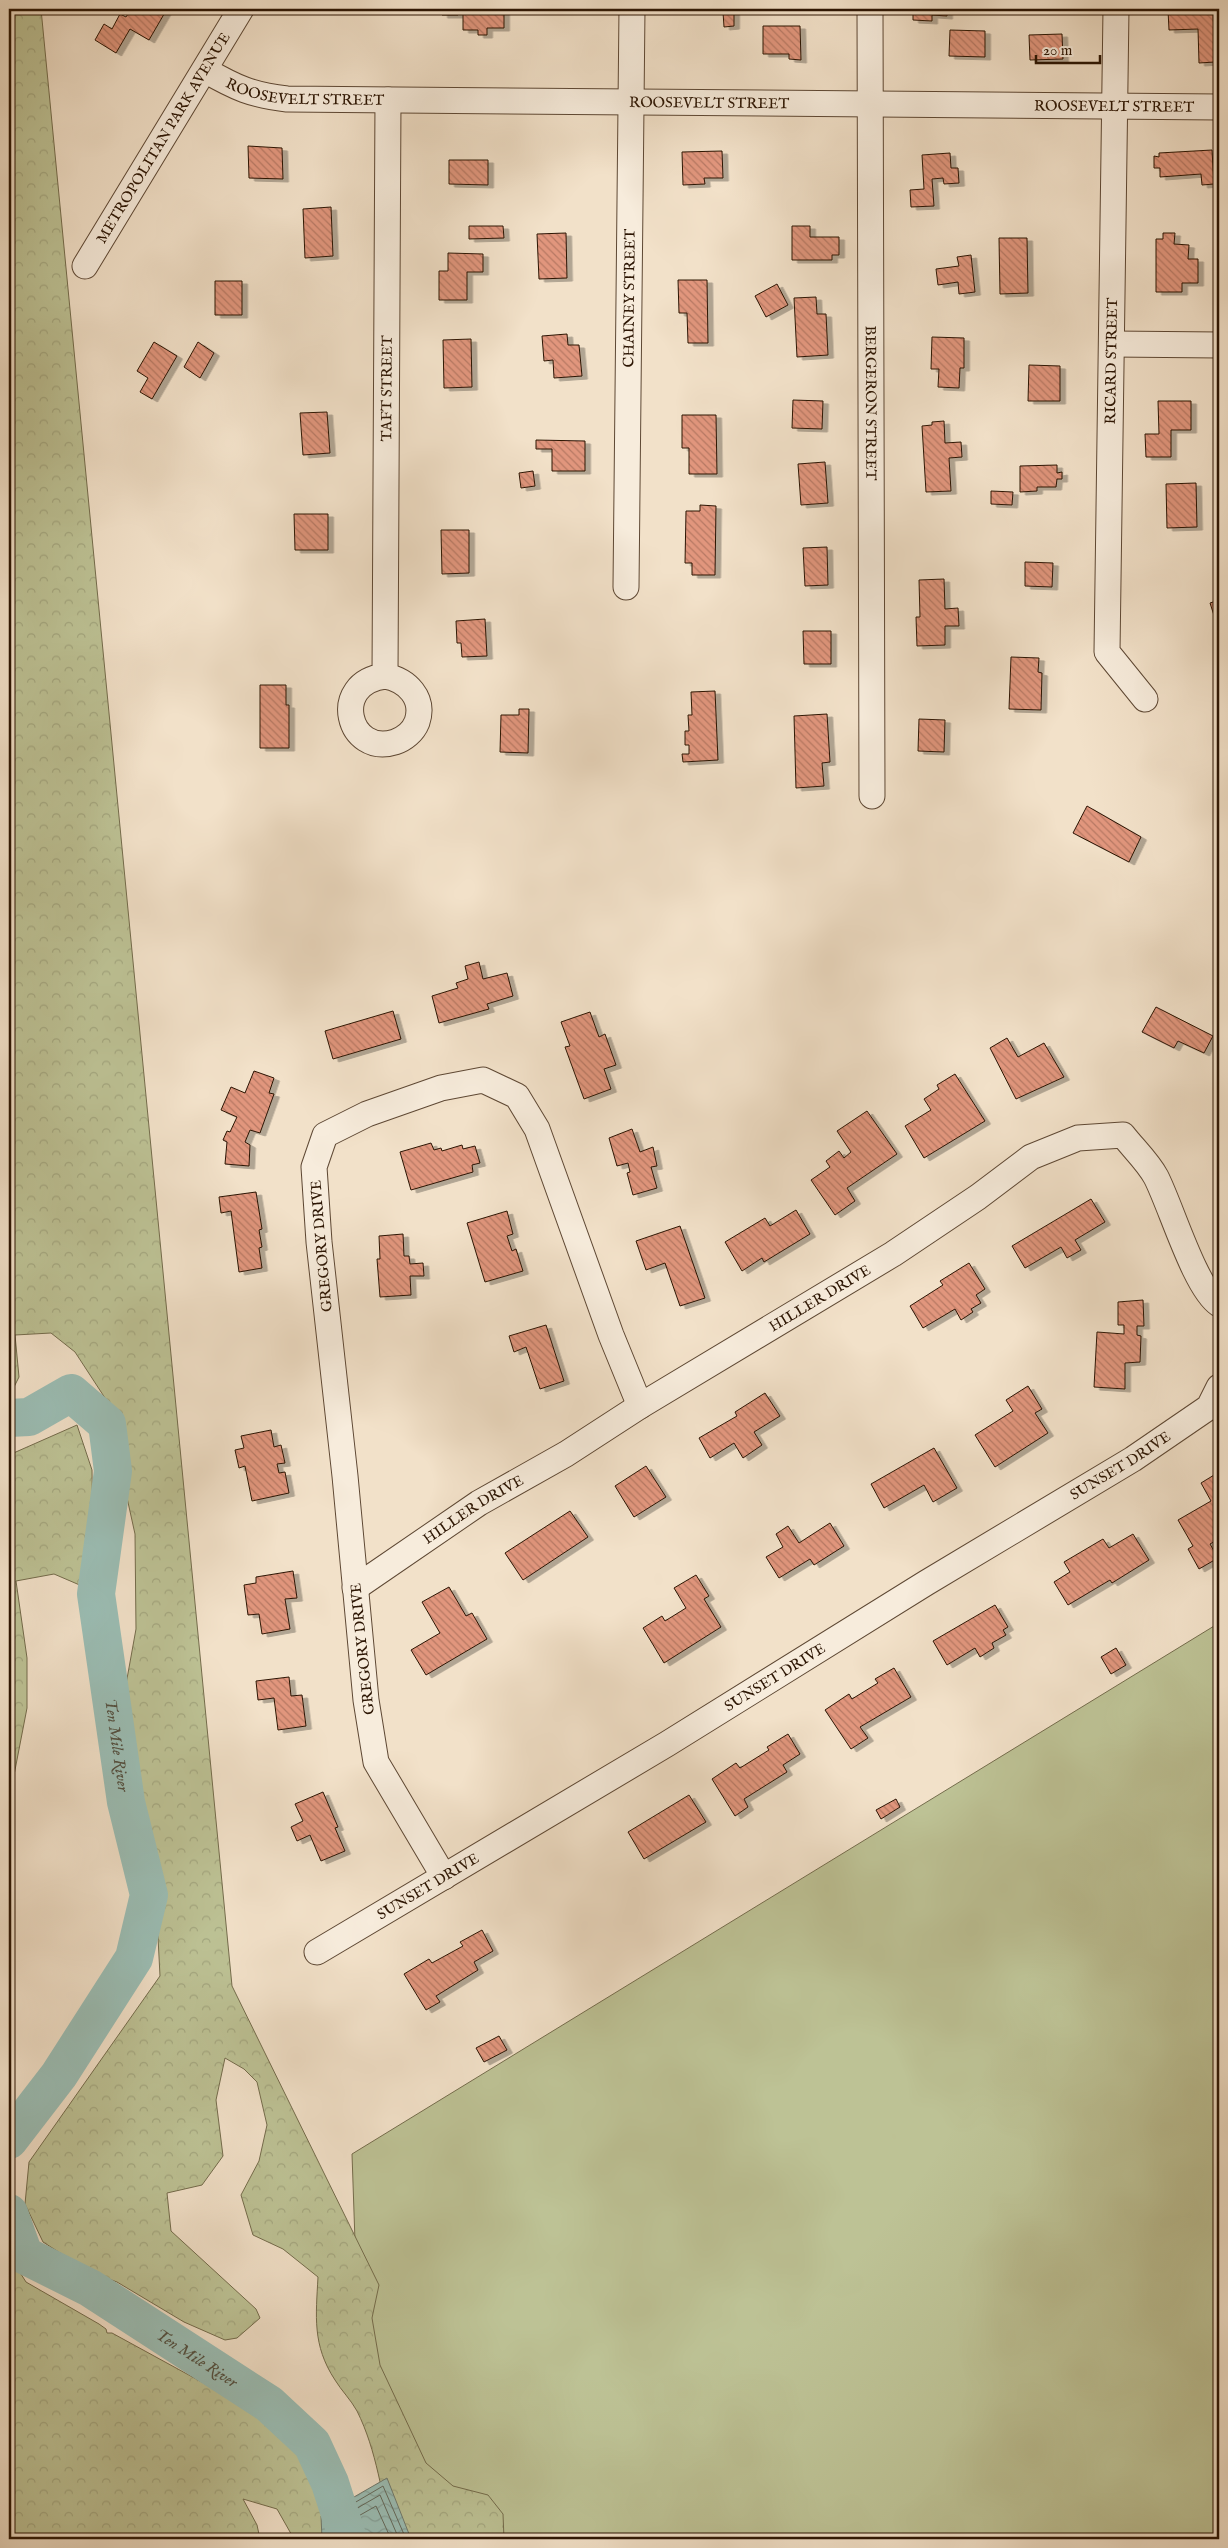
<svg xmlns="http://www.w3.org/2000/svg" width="1228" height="2548" font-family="'IM FELL English',serif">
  <defs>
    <pattern id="forest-crowns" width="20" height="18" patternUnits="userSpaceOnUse" patternTransform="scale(1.25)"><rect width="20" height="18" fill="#bdc295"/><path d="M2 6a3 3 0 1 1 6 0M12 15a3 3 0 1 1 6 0" fill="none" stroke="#a3a67f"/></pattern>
    <pattern id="water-waves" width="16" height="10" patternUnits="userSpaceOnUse" patternTransform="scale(1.25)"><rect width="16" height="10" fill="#9bbeb5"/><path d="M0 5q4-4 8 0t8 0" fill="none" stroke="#86a29a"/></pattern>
    <pattern id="building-back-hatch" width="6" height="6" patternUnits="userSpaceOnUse" patternTransform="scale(1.25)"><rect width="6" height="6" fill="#e1967d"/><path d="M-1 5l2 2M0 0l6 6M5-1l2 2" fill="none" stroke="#b77964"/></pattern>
    <filter id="shadow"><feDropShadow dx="5.5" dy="3" stdDeviation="0" flood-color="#0004"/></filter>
  </defs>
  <rect width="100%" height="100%" fill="#f2e1c9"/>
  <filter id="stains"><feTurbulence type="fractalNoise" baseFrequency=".004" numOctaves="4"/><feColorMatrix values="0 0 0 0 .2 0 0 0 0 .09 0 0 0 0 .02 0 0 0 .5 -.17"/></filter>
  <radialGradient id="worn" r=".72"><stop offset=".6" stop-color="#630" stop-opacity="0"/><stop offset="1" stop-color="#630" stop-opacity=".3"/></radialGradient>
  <path fill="#bdc295" stroke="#746c4c" d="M 1219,1623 L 1219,2539 L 411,2539 L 360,2386 L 352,2154 Z"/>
  <path fill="url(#forest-crowns)" stroke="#746c4c" d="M 9,9 L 41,9 L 232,1986 L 379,2285 L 372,2318 L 380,2365 L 426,2463 L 453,2486 L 488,2495 L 503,2514 L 504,2539 L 392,2539 C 382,2496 377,2451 357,2411 C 351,2400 341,2390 335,2380 C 312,2345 316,2316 318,2277 L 283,2249 L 253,2235 L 241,2195 L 259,2161 L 267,2125 L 257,2082 L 244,2069 L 225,2058 L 216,2100 L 223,2156 L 202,2185 L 167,2193 L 171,2231 L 256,2309 L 260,2318 L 237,2338 L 225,2340 L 184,2322 L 117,2282 L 90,2272 L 43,2242 L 25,2204 L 29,2162 L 160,1976 L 154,1859 L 121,1712 L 136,1629 L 135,1534 L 105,1398 L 75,1352 L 51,1333 L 15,1335 L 19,1377 L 9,1397 Z
    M 77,1425 L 92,1470 L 93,1554 L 89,1589 L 54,1574 L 16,1581 L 27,1658 L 27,1708 L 9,1801 L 9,1455 Z
    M 9,2255 L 26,2282 L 99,2324 L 106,2329 L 107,2333 L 112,2333 L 262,2415 L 297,2442 L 316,2474 L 327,2539 L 294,2539 L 277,2509 L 243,2499 L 257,2525 L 260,2539 L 9,2539 Z"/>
  <path fill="url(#water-waves)" stroke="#6f7a6e" d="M 387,2478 L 411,2539 L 322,2539 L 321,2516 Z"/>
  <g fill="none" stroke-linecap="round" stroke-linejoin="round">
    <path stroke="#646a5c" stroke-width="1" d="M 327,2539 L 327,2519 L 383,2486 L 406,2539
      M 333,2539 L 333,2522 L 380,2495 L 399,2539
      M 340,2539 L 341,2526 L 376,2506 L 391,2539"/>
    <g stroke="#9bbeb5" stroke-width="38">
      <path id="s1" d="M 9,1418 L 29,1417 L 71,1393 L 107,1424 L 113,1471 L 96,1594 L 126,1802 L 149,1895 L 134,1958 L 59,2075 L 9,2140"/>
      <path id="s2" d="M 9,2213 L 24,2255 L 90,2288 L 269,2404 L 312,2444 L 330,2483 L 348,2539"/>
    </g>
  </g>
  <path fill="url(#building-back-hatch)" stroke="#2c1503" filter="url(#shadow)" d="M 131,9 L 167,9 L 149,40 L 130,29 L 116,53 L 95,40 L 104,24 L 112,29 L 120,14 L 126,17 Z
    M 442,9 L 504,9 L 504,28 L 487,28 L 487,35 L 478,35 L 478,30 L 463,30 L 463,10 L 457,10 L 458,15 L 442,15 Z
    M 913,9 L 947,9 L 947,16 L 932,15 L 932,21 L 913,20 Z
    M 1188,9 L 1213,10 L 1215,62 L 1199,63 L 1198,29 L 1169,30 L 1168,10 Z
    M 723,12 L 734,12 L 734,26 L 724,27 Z
    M 763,26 L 800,26 L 801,60 L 789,59 L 789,54 L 763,54 Z
    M 950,30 L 985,31 L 985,57 L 949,56 Z
    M 1062,34 L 1063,59 L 1030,60 L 1029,35 Z
    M 248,146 L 282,148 L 283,179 L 249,178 Z
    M 1212,150 L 1214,184 L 1202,185 L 1201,174 L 1160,177 L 1160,168 L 1154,168 L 1154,156 L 1159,157 L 1159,153 Z
    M 722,151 L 723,178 L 704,178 L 705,184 L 683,185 L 682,152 Z
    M 950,153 L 951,168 L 958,168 L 959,183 L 944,184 L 943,178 L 932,179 L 934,206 L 911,207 L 910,190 L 924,189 L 922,155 Z
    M 449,160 L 488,160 L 488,185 L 449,184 Z
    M 331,207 L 333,256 L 305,258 L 303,209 Z
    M 469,226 L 503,226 L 504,238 L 469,239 Z
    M 792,226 L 810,226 L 810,237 L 839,237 L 839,255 L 832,255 L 832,260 L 792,260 Z
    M 566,233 L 567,278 L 539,279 L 537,234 Z
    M 1163,233 L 1175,233 L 1174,244 L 1189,245 L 1188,259 L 1198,259 L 1198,283 L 1182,283 L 1182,292 L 1156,292 L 1156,239 L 1163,239 Z
    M 999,238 L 1027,238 L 1028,293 L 1000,294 Z
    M 448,253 L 483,254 L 483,272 L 467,272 L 467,300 L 439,300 L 439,271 L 448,271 Z
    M 971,255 L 975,292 L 959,294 L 958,282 L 938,285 L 936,269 L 959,266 L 957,257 Z
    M 678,280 L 707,280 L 708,343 L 688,343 L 687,313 L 679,313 Z
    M 215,281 L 242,281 L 242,315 L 215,315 Z
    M 777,284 L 788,305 L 766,317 L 755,296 Z
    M 816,297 L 817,314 L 826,314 L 828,355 L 797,357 L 794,298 Z
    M 567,334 L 568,345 L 579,345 L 582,376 L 554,378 L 553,360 L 544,361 L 542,336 Z
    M 932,337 L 964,338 L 964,368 L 960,368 L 959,388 L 938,387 L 939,369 L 931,369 Z
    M 471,339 L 472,387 L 444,388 L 443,340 Z
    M 154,342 L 177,356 L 152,399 L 140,392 L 148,378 L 137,371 Z
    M 198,342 L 214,353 L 200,378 L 184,367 Z
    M 1029,365 L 1060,366 L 1060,401 L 1028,401 Z
    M 793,400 L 823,401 L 822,429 L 792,428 Z
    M 1158,401 L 1191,401 L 1191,430 L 1171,430 L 1171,457 L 1146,457 L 1145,434 L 1159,434 Z
    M 327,412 L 330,453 L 303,455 L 300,413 Z
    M 682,415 L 716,415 L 717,474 L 689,474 L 689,448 L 682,448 Z
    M 944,421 L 945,443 L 961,442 L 962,457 L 949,458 L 951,491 L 926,492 L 922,426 L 932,425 L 932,422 Z
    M 536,440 L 585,441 L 585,471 L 552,471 L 552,449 L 536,449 Z
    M 825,462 L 828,503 L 801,505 L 798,464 Z
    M 1057,465 L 1057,473 L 1062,472 L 1062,479 L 1057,479 L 1056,487 L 1037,487 L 1037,491 L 1020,492 L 1020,466 Z
    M 533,471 L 535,486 L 521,488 L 519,473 Z
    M 1196,483 L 1197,527 L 1167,528 L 1166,484 Z
    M 991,491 L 1013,492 L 1012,505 L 991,504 Z
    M 700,505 L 716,506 L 715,575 L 692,575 L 692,563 L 685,563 L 686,511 L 700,511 Z
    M 294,514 L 328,514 L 328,550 L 295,550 Z
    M 441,530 L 469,530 L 469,573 L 442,574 Z
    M 827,547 L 828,585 L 805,586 L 803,548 Z
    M 1025,562 L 1053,563 L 1052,587 L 1025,586 Z
    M 944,579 L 945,609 L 958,608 L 959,626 L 945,626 L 945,645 L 917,646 L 916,617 L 920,617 L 919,580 Z
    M 1219,600 L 1219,631 L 1210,603 Z
    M 485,619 L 487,656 L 462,657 L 461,643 L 457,643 L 456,621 Z
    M 803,631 L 831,631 L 831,664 L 804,664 Z
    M 1011,657 L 1039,658 L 1038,672 L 1042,673 L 1041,710 L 1009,709 Z
    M 260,685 L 286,685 L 286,705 L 289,705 L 289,748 L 260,748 Z
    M 715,691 L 718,760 L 683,762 L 682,754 L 689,754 L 689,745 L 685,745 L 685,731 L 689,731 L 688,715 L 692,715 L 691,692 Z
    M 519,709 L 529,709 L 528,753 L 500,752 L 501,715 L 519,715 Z
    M 827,714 L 830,762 L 822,763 L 824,786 L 796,788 L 794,716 Z
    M 919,719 L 945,720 L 944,752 L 918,751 Z
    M 1087,806 L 1141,837 L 1129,862 L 1073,833 Z
    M 479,962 L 483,979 L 507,973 L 513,996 L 487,1004 L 489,1009 L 439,1023 L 432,996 L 458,988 L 456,983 L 468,979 L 465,966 Z
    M 1156,1007 L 1213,1036 L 1204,1053 L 1178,1041 L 1174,1048 L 1142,1032 Z
    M 393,1011 L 401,1039 L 333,1059 L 325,1031 Z
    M 590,1012 L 599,1037 L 605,1034 L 616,1065 L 604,1069 L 611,1089 L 584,1099 L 565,1047 L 570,1046 L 561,1022 Z
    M 1007,1038 L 1018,1057 L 1044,1043 L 1064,1077 L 1016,1099 L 990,1048 Z
    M 254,1071 L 274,1078 L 269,1093 L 274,1094 L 260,1133 L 250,1130 L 245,1142 L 250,1145 L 249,1166 L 225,1164 L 227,1142 L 223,1140 L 227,1131 L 230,1132 L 237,1117 L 221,1110 L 231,1087 L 245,1093 Z
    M 955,1074 L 985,1121 L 924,1158 L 905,1126 L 931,1110 L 924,1099 L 939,1089 L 937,1085 Z
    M 867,1111 L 897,1154 L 847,1188 L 855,1201 L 835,1215 L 811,1180 L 830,1167 L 826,1161 L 839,1151 L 844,1158 L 851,1152 L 837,1131 Z
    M 632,1129 L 640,1152 L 653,1147 L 657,1166 L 651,1167 L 657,1188 L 633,1195 L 627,1173 L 630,1172 L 628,1163 L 617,1166 L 609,1138 Z
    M 431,1143 L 434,1150 L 441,1148 L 442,1151 L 462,1145 L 463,1149 L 475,1146 L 480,1163 L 472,1165 L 473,1172 L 411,1190 L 400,1152 Z
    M 256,1192 L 262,1229 L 259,1230 L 262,1247 L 259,1248 L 262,1268 L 239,1272 L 231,1211 L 221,1213 L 219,1197 Z
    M 1091,1199 L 1105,1222 L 1075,1240 L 1081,1250 L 1067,1258 L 1061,1247 L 1025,1268 L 1012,1246 Z
    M 796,1210 L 810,1234 L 764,1262 L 762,1258 L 742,1271 L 725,1242 L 765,1218 L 770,1226 Z
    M 507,1211 L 513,1234 L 507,1236 L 512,1251 L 516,1249 L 523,1271 L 485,1282 L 467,1223 Z
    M 680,1226 L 705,1298 L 680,1306 L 665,1263 L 646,1270 L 636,1241 Z
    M 403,1234 L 404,1256 L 409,1256 L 410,1264 L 423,1263 L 424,1276 L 410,1276 L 411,1295 L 380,1297 L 377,1259 L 380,1259 L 379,1236 Z
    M 969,1263 L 985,1289 L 976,1295 L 981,1303 L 971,1309 L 973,1312 L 961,1320 L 955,1309 L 923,1328 L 910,1306 L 943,1285 L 940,1281 Z
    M 1143,1300 L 1144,1326 L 1137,1326 L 1137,1335 L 1141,1336 L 1140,1362 L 1125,1363 L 1125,1389 L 1094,1387 L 1097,1332 L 1124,1334 L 1124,1325 L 1118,1325 L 1118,1302 Z
    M 546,1325 L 564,1381 L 540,1389 L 526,1347 L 514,1352 L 509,1336 Z
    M 1028,1386 L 1042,1409 L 1035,1413 L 1048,1433 L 995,1467 L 975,1435 L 1013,1411 L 1006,1400 Z
    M 765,1393 L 780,1416 L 754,1432 L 762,1445 L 743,1458 L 734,1443 L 710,1458 L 699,1438 L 737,1416 L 735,1412 Z
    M 271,1430 L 274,1447 L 281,1445 L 285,1463 L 277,1464 L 279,1473 L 285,1472 L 289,1493 L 252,1501 L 245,1466 L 239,1468 L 235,1450 L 244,1448 L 241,1436 Z
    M 934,1448 L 957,1488 L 933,1502 L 924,1485 L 884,1508 L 871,1484 Z
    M 646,1466 L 666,1497 L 634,1517 L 615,1486 Z
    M 1219,1472 L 1219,1539 L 1210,1544 L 1218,1558 L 1199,1569 L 1188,1549 L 1193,1546 L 1178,1520 L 1211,1501 L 1201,1483 Z
    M 570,1511 L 588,1537 L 523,1580 L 505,1553 Z
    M 830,1523 L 844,1546 L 814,1565 L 810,1559 L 779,1578 L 766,1557 L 783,1547 L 776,1534 L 788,1526 L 799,1543 Z
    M 1133,1534 L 1149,1560 L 1112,1583 L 1110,1580 L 1068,1605 L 1054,1582 L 1070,1572 L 1064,1562 L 1103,1539 L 1109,1548 Z
    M 293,1571 L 297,1598 L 285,1599 L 290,1629 L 262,1634 L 259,1614 L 248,1615 L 244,1585 L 256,1583 L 256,1577 Z
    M 696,1575 L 709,1596 L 704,1599 L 721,1627 L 664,1663 L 643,1628 L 662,1616 L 665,1621 L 686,1608 L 674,1588 Z
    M 449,1587 L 466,1616 L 472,1613 L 487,1639 L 426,1675 L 411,1650 L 440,1633 L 422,1602 Z
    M 995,1605 L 1008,1627 L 1003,1630 L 1006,1635 L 992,1643 L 994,1648 L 980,1657 L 975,1648 L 947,1665 L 933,1641 Z
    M 1116,1648 L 1126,1665 L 1111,1674 L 1101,1657 Z
    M 894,1668 L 911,1697 L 860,1727 L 868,1738 L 851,1749 L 825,1710 L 849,1694 L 852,1699 L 878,1683 L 875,1679 Z
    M 289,1677 L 291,1696 L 302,1695 L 306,1726 L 278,1730 L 274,1698 L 258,1700 L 256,1681 Z
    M 788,1734 L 800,1754 L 783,1765 L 787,1772 L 744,1799 L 748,1807 L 735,1816 L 712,1779 L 736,1763 L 740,1768 L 769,1750 L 767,1747 Z
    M 323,1792 L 338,1827 L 335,1828 L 345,1851 L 321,1861 L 310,1835 L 297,1841 L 291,1827 L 303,1821 L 295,1804 Z
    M 689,1795 L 706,1822 L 644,1859 L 628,1832 Z
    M 896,1799 L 900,1807 L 881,1819 L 876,1810 Z
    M 482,1930 L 493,1951 L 474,1962 L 478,1970 L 436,1996 L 440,2002 L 426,2010 L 404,1974 L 429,1959 L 432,1963 L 463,1946 L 460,1942 Z
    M 499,2036 L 507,2050 L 484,2062 L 476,2048 Z"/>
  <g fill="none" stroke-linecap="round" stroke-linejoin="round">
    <g stroke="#5e4834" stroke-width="27">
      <g id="street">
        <path id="s3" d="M 870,9 L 872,796"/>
        <path d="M 1116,9 L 1107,652 L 1145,699"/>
        <path id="s4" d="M 205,70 C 236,88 252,95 287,99 L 1219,107"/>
        <path id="s5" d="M 85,266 L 241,9"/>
        <path d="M 1112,344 L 1219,345"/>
        <path id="s6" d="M 626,587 L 632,9"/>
        <path id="s7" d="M 385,676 C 407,680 425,698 417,722 C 413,732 404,739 395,742 C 348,757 329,683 385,676 L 388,100"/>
        <path id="s8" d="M 355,1588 L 479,1503 L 566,1454 L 640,1406 L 893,1254 L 978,1197 L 1031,1157 L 1078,1138 L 1123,1135 C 1133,1148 1148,1162 1156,1177 C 1171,1206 1195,1288 1219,1304"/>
        <path d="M 444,1877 L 376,1762 L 366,1700 L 345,1476 L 319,1242 L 314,1167 L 325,1135 L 367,1114 L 441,1088 L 483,1080 L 517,1096 L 537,1129 L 611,1335 L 640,1406"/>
        <path id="s9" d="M 317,1952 L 667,1744 L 926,1583 L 1133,1459 L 1209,1407 L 1219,1387"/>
      </g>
    </g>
    <use href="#street" stroke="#f7ecdc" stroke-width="25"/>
  </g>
  <g text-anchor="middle" stroke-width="4" stroke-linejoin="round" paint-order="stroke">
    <g font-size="15" fill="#2c1503" stroke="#f7ecdc">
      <text dy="5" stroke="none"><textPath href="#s4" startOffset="105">ROOSEVELT STREET</textPath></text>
      <text dy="5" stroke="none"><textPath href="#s4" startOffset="510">ROOSEVELT STREET</textPath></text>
      <text dy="5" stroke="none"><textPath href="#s4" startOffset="915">ROOSEVELT STREET</textPath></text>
      <text dy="5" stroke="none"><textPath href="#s5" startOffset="150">METROPOLITAN PARK AVENUE</textPath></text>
      <text dy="5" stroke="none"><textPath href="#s6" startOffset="289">CHAINEY STREET</textPath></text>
      <text transform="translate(1111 361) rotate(-89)" y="5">RICARD STREET</text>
      <text dy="5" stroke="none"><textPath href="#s7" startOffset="500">TAFT STREET</textPath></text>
      <text dy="5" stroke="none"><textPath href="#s3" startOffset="394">BERGERON STREET</textPath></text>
      <text transform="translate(321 1246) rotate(-95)" y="5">GREGORY DRIVE</text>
      <text dy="5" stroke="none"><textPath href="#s8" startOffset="548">HILLER DRIVE</textPath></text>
      <text dy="5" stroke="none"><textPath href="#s9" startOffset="939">SUNSET DRIVE</textPath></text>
      <text dy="5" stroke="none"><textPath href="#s8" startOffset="142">HILLER DRIVE</textPath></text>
      <text transform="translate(362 1649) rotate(-96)" y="5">GREGORY DRIVE</text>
      <text dy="5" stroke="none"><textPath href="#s9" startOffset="534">SUNSET DRIVE</textPath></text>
      <text dy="5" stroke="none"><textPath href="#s9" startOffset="129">SUNSET DRIVE</textPath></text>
    </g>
    <g font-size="16" font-style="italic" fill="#535041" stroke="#f7ecdc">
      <text dy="6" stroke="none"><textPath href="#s1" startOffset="440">Ten Mile River</textPath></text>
      <text dy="6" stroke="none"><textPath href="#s2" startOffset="246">Ten Mile River</textPath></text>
    </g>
  </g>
  <rect width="1228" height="2548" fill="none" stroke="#f2e1c9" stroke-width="30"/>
  <rect x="10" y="10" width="1208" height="2528" fill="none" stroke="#2c1503" stroke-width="2.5"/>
  <rect x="15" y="15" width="1198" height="2518" fill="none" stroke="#2c1503"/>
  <path d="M1036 55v8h64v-8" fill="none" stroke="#2c1503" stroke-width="2.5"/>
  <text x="1043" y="55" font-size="15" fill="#2c1503" stroke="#f7ecdc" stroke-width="4" paint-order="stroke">20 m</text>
  <rect width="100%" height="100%" filter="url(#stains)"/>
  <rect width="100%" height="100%" fill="url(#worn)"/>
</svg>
